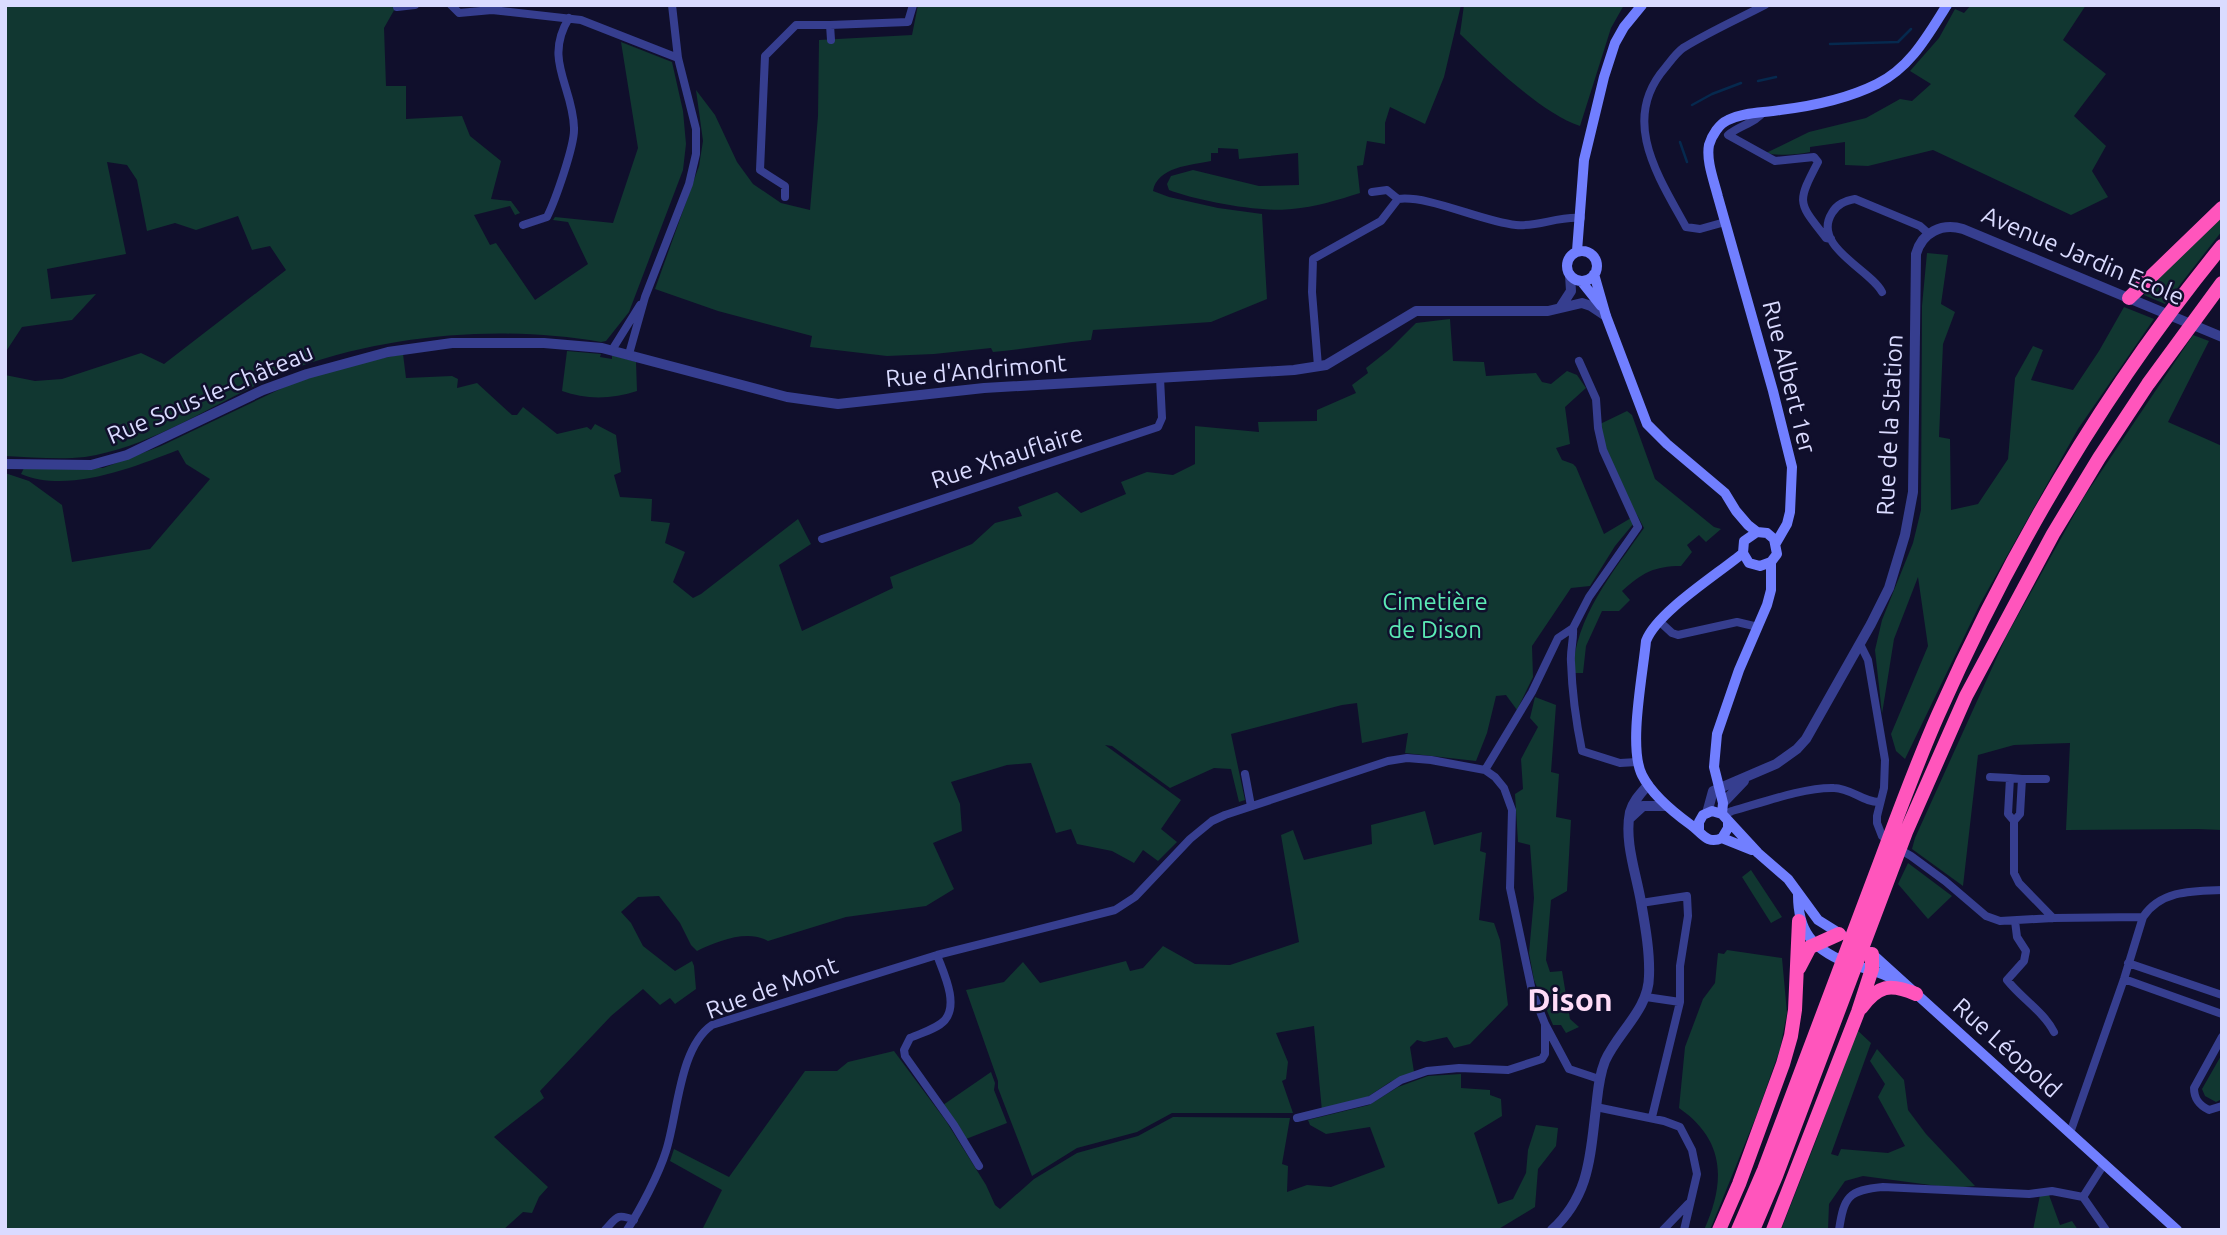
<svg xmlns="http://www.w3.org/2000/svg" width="2227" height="1235" font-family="Ubuntu,sans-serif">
  <rect width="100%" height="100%" fill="#100f2c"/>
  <path fill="#113731" d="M 5,5 L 397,5 L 384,28 L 386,86 L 406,86 L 406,119 L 462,116 L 470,136 L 501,161 L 491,199 L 511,201 L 520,213 L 515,215 L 510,206 L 474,215 L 490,245 L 496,243 L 535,300 L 588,264 L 568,222 L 553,220 L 555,217 L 613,223 L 638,148 L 621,42 L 672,62 L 683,111 L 686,144 L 683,170 L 629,312 L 606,341 L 601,342 C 503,325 394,334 301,366 C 228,392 162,445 85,457 C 58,460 32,457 5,456 L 5,375 L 35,381 L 62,379 L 141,353 L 164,364 L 286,270 L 270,246 L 252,250 L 238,216 L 196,230 L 175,223 L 147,231 L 137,180 L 127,165 L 107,162 L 126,254 L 47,269 L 51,299 L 96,294 L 72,320 L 22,327 L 5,353 Z
    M 918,5 L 1461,5 L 1444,77 L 1425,124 L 1390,107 L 1385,123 L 1385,144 L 1367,141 L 1363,165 L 1357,166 L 1360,193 C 1338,200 1315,207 1292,209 C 1262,213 1198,201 1169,190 L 1167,184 L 1171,176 L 1193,170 L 1259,186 L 1299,185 L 1298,153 L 1239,159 L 1238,149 L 1218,148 L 1218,153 L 1211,153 L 1211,161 C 1191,165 1157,167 1153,191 L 1169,197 L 1218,208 L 1262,214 L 1267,299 L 1211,322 L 1093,330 L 1091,340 C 1058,343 1026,349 993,352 L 991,348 L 934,354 L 887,356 L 810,347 L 812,336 L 718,311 L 655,289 L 699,166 L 703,141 L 696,90 L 715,115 L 737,162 L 753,184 L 781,203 L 810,210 L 818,116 L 819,40 L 912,35 Z
    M 1464,5 L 1624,5 L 1611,28 L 1580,126 C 1541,113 1490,63 1460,34 Z
    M 1971,5 L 2086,5 L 2063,40 L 2106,74 L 2074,116 L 2106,146 L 2092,171 L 2108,197 L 2071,215 L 1933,150 L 1868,166 L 1845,165 L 1845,142 L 1810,147 L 1810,152 C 1795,155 1781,156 1766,153 L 1809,132 L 1866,118 L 1900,99 L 1912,101 L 1931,84 L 1910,71 L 1939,38 L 1955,9 L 1964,13 Z
    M 2222,216 L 2222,231 L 2165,304 L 2144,295 L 2146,290 Z
    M 1927,253 L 1948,255 L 1941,304 L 1955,312 L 1943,344 L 1939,437 L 1950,439 L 1951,510 L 1978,504 L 2008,459 L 2015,378 L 2033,346 L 2043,350 L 2031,380 L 2073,390 L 2099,351 L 2124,307 L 2154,319 L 2078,429 L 1980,604 L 1905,759 L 1896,751 L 1891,734 L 1928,646 L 1918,577 L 1894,639 L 1882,714 L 1875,650 L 1882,620 L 1913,543 L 1921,510 L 1922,306 Z
    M 1450,319 L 1453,361 L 1484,362 L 1486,376 L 1536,373 L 1542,382 L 1551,384 L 1567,371 L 1577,375 L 1586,388 L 1565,407 L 1570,444 L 1556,448 L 1562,460 L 1573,464 L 1576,467 L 1604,534 L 1631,518 L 1634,523 L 1615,546 L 1590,586 L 1571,588 L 1532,646 L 1533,677 L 1517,710 L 1506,695 L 1496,696 L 1487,733 L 1476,761 L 1405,753 L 1408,733 L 1362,743 L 1357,703 L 1342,705 L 1231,734 L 1245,800 L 1239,802 L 1231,769 L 1214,768 L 1170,788 L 1112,746 L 1105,745 L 1181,800 L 1161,829 L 1177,842 L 1158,861 L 1143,850 L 1134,863 L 1112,851 L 1077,844 L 1071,829 L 1056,833 L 1031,763 L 1007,765 L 951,782 L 960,804 L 962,831 L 933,843 L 954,889 L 926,906 L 846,917 L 768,941 C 748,929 717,941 697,951 L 691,945 L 680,923 L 659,896 L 638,897 L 621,912 L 631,923 L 643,946 L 675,971 L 692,961 L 694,966 L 696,989 L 675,1004 L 670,998 L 660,1005 L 643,989 L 611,1016 L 540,1091 L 544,1098 L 494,1137 L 548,1187 L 539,1197 L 532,1213 L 523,1212 L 503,1230 L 5,1230 L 5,473 L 29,481 L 62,505 L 72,562 L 150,549 L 210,479 L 186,464 L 178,450 C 134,467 68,494 21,474 L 24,468 L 103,468 L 161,446 L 295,382 L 344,366 L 403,354 L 406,378 L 452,376 L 458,379 L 457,388 L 477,383 L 512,415 L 517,415 L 523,407 L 557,434 L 587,427 L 591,430 L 595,424 L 616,435 L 621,472 L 614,475 L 620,497 L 652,499 L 651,521 L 670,523 L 665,543 L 685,552 L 673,582 L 693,598 L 701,594 L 798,519 L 811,544 L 779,565 L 802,631 L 893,588 L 890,577 L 972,544 L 995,523 L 1022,516 L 1018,507 L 1057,492 L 1081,513 L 1126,494 L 1121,482 L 1147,472 L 1173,475 L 1195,464 L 1195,426 L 1259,432 L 1258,422 L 1317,421 L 1317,410 L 1356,393 L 1352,385 L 1368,373 L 1366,368 L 1390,349 L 1416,323 Z
    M 2193,335 L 2209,341 L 2168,422 L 2222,446 L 2222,830 L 2198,829 L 2066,830 L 2070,743 L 2014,745 L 1978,755 L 1963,886 L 1912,849 L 1915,838 L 2006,637 L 2084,497 Z
    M 567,351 L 601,354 L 600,357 L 612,359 L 612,355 L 636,362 L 637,391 C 613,399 586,400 562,391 Z
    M 1627,411 L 1632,415 L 1655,479 L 1714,527 L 1721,529 L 1706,542 L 1699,535 L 1687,545 L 1692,552 L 1681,566 C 1654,566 1642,573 1622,591 L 1630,600 L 1619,611 L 1602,611 L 1586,646 L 1583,673 L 1573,673 C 1574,618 1614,571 1644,528 L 1614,472 L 1598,425 Z
    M 1535,697 L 1556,705 L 1551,772 L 1559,774 L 1556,817 L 1571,820 L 1567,891 L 1551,900 L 1546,960 L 1550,972 L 1562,971 L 1570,1019 L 1579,1027 L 1566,1033 L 1561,1025 L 1553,1025 L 1534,980 L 1529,953 L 1534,898 L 1530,845 L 1518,842 L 1515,794 L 1523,789 L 1521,759 L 1538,727 L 1530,718 Z
    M 1425,811 L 1434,845 L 1482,832 L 1480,851 L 1486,853 L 1479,920 L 1494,923 L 1500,940 L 1508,1005 L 1470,1044 L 1454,1048 L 1447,1037 L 1424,1042 L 1417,1040 L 1410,1047 L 1414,1072 L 1390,1082 L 1366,1098 L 1322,1111 L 1314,1026 L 1276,1033 L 1288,1062 L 1286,1079 L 1282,1081 L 1293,1113 L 1172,1113 L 1137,1132 L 1077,1148 L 1032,1176 L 998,1088 L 998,1081 L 966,990 L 1004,982 L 1023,962 L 1040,983 L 1126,961 L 1130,971 L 1143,968 L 1163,946 L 1195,964 L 1230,965 L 1299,942 L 1281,835 L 1293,830 L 1304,860 L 1372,844 L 1371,825 Z
    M 1908,863 L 1952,896 L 1928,919 L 1898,884 Z
    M 1751,870 L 1782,917 L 1771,923 L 1742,877 Z
    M 1727,950 L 1782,958 L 1787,1013 L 1780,1049 L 1757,1114 L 1710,1230 L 1704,1230 C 1726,1181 1725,1140 1679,1108 L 1685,1047 L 1703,999 L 1715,983 L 1718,953 L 1724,954 Z
    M 1856,1029 L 1871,1043 L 1831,1154 L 1838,1156 L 1841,1149 L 1888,1153 L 1905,1146 L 1878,1097 L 1885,1084 L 1870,1061 L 1877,1049 L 1904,1080 L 1908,1110 L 1926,1134 L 1975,1186 L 1953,1188 L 1863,1176 L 1845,1181 L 1829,1204 L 1828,1230 L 1781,1230 L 1817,1138 Z
    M 894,1051 L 946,1121 L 986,1185 L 995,1205 L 1000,1209 L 1034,1179 L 1077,1153 L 1138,1136 L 1173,1117 L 1290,1118 L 1282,1164 L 1288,1166 L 1287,1192 L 1307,1185 L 1331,1187 L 1385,1167 L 1370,1127 L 1326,1134 L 1310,1125 L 1308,1120 L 1369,1105 L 1398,1087 L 1428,1076 L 1461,1074 L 1461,1088 L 1490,1090 L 1490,1095 L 1501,1099 L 1502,1116 L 1474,1133 L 1498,1204 L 1513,1199 L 1526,1173 L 1528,1150 L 1536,1125 L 1558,1128 L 1556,1146 L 1538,1169 L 1535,1207 L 1497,1230 L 702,1230 L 722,1190 L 670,1161 L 674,1149 L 729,1177 L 805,1071 L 837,1071 L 848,1062 Z
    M 2222,1054 L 2222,1099 L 2216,1102 L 2205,1096 L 2202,1089 Z
    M 991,1072 L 995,1083 L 994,1090 L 1007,1123 L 966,1139 L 943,1105 Z
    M 2040,1195 L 2049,1195 L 2060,1225 L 2072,1221 L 2078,1230 L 2033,1230 Z"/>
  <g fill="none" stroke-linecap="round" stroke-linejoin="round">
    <path stroke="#06294e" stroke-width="2.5" d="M 1830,44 L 1898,42 L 1911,29
      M 1758,81 L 1776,77
      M 1692,105 L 1712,94 L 1741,83
      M 1680,142 L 1687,162"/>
    <path stroke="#363e8f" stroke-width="8" d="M 451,5 L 459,13 L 492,10 L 581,20 L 678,58
      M 397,7 L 415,5
      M 831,40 L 830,25 L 908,22 L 913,5
      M 1764,111 C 1756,123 1740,125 1728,135 L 1775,161 L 1814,157 L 1818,162 C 1796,204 1798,202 1826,238 L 1831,239
      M 1372,192 L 1387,190 L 1398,199
      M 785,197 L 785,186 L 760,170 L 765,56 L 796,25 L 830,25
      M 1725,222 L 1700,229 L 1686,227 C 1658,176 1620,120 1665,68 C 1670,62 1676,53 1683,48 C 1709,32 1738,19 1765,5
      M 523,225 L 547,217 C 555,201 575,145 574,128 C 573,86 543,60 569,18
      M 1882,292 C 1871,270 1811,246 1832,213 C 1837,204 1845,201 1855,199 L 1920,226 L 1929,234
      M 612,350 L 640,305
      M 629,354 L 645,297 L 689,184 L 696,154 L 696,129 L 678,58 L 672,5
      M 1318,366 L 1312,292 L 1313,259 L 1381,221 L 1398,199 C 1429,195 1480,221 1516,225 C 1538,227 1558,216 1581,218
      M 822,539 L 1158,427 L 1162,418 L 1160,378
      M 1659,621 L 1672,633 L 1678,635 L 1737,622 L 1758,627
      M 1573,628 C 1574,640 1570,650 1571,662 C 1572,691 1576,722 1582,751 L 1620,763 L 1637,762
      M 1860,644 L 1868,660 L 1885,760 L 1884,788 L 1877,816 L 1877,823 L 1882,836 L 1890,844 L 1911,856 L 1945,881 L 1986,916 L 2000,921 L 2053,918 L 2143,917
      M 1485,770 L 1532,692 L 1558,638 L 1573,628 L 1589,597 L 1638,527 L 1603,450 L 1598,428 L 1596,399 L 1579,361
      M 1245,774 L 1251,806
      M 1990,777 L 2010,778
      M 2022,779 L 2046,779
      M 1723,815 L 1732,811 C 1761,803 1805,787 1834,788 C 1851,788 1864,803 1880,802
      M 2014,821 L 2008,814 L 2010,778 L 2022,779 L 2020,814 L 2014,821 L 2014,873 L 2019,883 L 2053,918
      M 1641,903 L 1687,896 L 1688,916 L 1680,966 L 1680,1002 L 1652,1117
      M 2015,921 L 2017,937 L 2026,951 L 2024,961 L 2007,980 C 2021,998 2044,1012 2054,1032
      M 937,955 C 943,972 959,1003 945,1020 C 937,1029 921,1033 910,1038 L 904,1050 L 905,1056 L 954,1125 L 979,1166
      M 2128,963 L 2222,995
      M 2124,979 L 2222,1014
      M 1646,997 L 1680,1002
      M 2222,1037 L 2194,1088 C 2194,1099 2199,1105 2209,1110 L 2222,1106
      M 1596,1107 L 1664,1121 L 1680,1127 L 1692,1150 L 1697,1174 L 1684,1230
      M 1297,1118 L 1370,1100 L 1401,1080 L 1427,1071 L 1459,1068 L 1508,1070 L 1542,1059 L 1545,1054 L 1545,1024
      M 2070,1133 L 2124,979 L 2143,917 C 2161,890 2193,891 2222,890
      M 2083,1197 L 2106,1230
      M 605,1230 C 617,1217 617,1213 634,1220
      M 627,1230 C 640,1210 659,1174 666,1151 C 678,1114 679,1048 712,1025 L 937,955 L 1115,910 L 1135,897 L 1190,839 L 1212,821 L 1225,815 L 1388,761 L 1407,758 L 1431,760 L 1485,770 L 1495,777 L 1504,788 L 1512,810 L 1510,888 L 1532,991 L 1545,1024 L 1569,1069 L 1599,1079
      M 1663,1230 L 1688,1204
      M 1839,1230 C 1844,1197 1848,1190 1883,1187 L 2029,1194 L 2052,1191 L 2083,1197 L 2104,1164"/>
    <path stroke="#363e8f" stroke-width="10" d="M 1560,308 L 1571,291 L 1570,275
      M 5,464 L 91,465 L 127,455 L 263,390 L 307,374 L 388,352 L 452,343 L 544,343 L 602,348 L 787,397 L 838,404 L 984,388 L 1294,370 L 1326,365 L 1416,311 L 1548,311 L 1582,303 L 1591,306 L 1606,316
      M 1723,803 L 1744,781
      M 1707,813 L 1713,791 L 1776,764 L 1797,749 L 1806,739 L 1871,624 L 1889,588 L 1905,535 L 1913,492 L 1916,254 C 1922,232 1942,223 1963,229 L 2222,337
      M 1630,818 L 1643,806 L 1667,806
      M 1552,1230 C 1590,1195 1590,1156 1596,1108 C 1598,1091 1599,1076 1605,1061 C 1618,1032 1649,1009 1649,976 C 1650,952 1645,925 1641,902 C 1636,873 1624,841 1630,812 C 1633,801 1641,793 1648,785"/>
    <path stroke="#717fff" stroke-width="10" d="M 1577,251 L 1584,160 L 1604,77 L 1615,43 L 1624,27 L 1642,5
      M1567 266a15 15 0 1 1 30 0a15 15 0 1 1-30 0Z
      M 1594,274 L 1606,316 L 1647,424 L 1667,444 L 1725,493 L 1736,511 L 1748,525 L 1757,532 L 1767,533 L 1774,539 L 1777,554 L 1771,562 L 1760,566 L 1749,563 L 1743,553 L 1744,541 L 1757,532
      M 1581,281 L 1601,306
      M 1776,543 L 1787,524 L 1790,512 L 1792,467 L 1773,391 L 1718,197 C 1714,181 1706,161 1709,145 C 1712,135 1719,124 1728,120 C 1744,112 1763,113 1780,110 C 1813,106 1847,99 1877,84 C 1911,67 1928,35 1947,5
      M 1722,814 L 1723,803 L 1714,767 L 1717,734 L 1739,670 L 1767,605 L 1771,590 L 1771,562
      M 1728,823 L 1728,828 L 1722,838 C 1707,845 1702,833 1691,825 C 1673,812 1652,795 1642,775 C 1628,747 1643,674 1646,641 C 1657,612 1718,574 1743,553
      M 1699,831 L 1699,822 L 1703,815 L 1712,811 L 1722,814 L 1758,853 L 1788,879 L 1818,920 L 1842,935
      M 1722,838 L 1752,850
      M 1798,895 C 1798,931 1812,948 1845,962 C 1862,969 1880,970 1896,981
      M 1870,952 L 2177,1230"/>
    <path stroke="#ff55bc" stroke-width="14" d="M 2129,298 L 2222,208
      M 1799,968 L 1810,947 L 1839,934
      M 1861,1008 C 1878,985 1890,983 1916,994
      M 1719,1230 L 1739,1184 L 1783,1064 L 1791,1036 L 1795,1010 L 1799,921
      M 1738,1230 L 1764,1170 C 1801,1071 1838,972 1876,873 C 1896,820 1915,767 1938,715 C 2012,548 2106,388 2222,246
      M 1753,1230 L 1776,1176 L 1906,832 L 1966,696 L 2053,534 L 2099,458 L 2148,384 L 2222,283
      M 1773,1230 L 1858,1012 L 1872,969 L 1872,954"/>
  </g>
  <g text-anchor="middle" stroke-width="5" stroke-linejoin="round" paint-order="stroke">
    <g font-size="24" fill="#dadbff" stroke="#100f2c">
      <text transform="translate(2083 256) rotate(23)" y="8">Avenue Jardin Ecole</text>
      <text transform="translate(976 371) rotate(-5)" y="8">Rue d'Andrimont</text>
      <text transform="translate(1789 377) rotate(76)" y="8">Rue Albert 1er</text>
      <text transform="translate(210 394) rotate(-23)" y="8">Rue Sous-le-Château</text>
      <text transform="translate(1890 425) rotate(-87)" y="8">Rue de la Station</text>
      <text transform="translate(1007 457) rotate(-18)" y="8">Rue Xhauflaire</text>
      <text transform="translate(772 988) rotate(-20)" y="8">Rue de Mont</text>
      <text transform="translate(2007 1048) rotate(42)" y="8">Rue Léopold</text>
    </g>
    <g font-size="24" fill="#5beab5" stroke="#100f2c">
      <text x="1435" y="610">Cimetière<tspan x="1435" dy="28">de Dison</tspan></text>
    </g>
    <g font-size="32" font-weight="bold" fill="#ffdcf7" stroke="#100f2c">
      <text x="1570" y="1011">Dison</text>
    </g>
  </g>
  <rect width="2227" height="1235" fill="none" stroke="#dadbff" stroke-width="14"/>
</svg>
